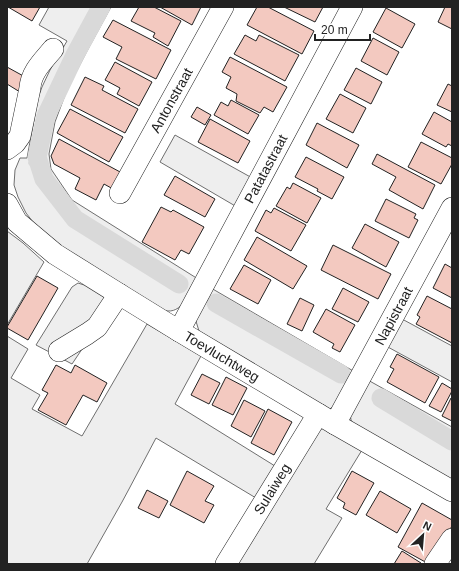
<svg xmlns="http://www.w3.org/2000/svg" width="459" height="571" font-family="Helvetica,sans-serif">
  <rect width="100%" height="100%" fill="#fff"/>
  <path fill="#eee" stroke="#6f6f6f" d="M 49,7 L 111,7 L 87,51 L 67,90 L 55,122 L 49,154 L 51,169 L 72,200 L 198,279 C 192,290 183,312 168,311 C 165,311 162,309 159,308 L 68,253 L 37,227 L 26,213 L 18,197 L 14,185 L 15,170 L 20,158 L 27,158 L 38,98 L 42,87 L 50,70 L 67,41 L 39,25 Z
    M 175,135 L 254,179 L 237,207 L 160,162 Z
    M 7,231 L 23,243 L 44,262 L 7,325 Z
    M 78,283 L 84,285 L 113,303 L 72,364 L 36,345 L 72,287 Z
    M 211,288 L 355,372 L 333,407 L 328,410 L 199,331 L 195,318 Z
    M 402,319 L 452,346 L 452,382 L 386,346 Z
    M 147,324 L 201,356 L 175,404 L 275,466 L 256,498 L 156,438 L 129,489 L 122,502 L 87,564 L 7,564 L 7,336 L 28,349 L 11,378 L 40,395 L 32,409 L 82,436 Z
    M 366,379 L 452,427 L 452,483 L 354,426 L 351,420 L 350,413 Z
    M 324,428 L 362,450 L 326,509 L 342,518 L 314,564 L 233,564 L 314,432 Z"/>
  <g fill="none" stroke-linecap="round" stroke-linejoin="round">
    <path stroke="#d9d9d9" stroke-width="5.5" d="M 31,163 L 37,157"/>
    <path stroke="#d9d9d9" stroke-width="19" d="M 101,7 L 75,55 L 46,116 L 37,157 L 44,179 L 75,219 L 179,284
      M 216,303 L 341,374
      M 381,398 L 452,441"/>
  </g>
  <path fill="#f3c9c0" stroke="#222" d="M 8,7 L 40,7 L 32,21 Z
    M 139,7 L 154,7 L 181,21 L 168,46 L 153,37 L 155,33 L 131,21 Z
    M 160,7 L 201,7 L 192,25 Z
    M 257,7 L 268,7 L 314,31 L 302,54 L 247,25 Z
    M 284,7 L 323,7 L 315,22 Z
    M 445,7 L 452,7 L 452,29 L 438,22 Z
    M 386,8 L 415,24 L 402,48 L 373,32 Z
    M 113,20 L 171,50 L 156,79 L 116,59 L 122,47 L 103,37 Z
    M 245,35 L 256,41 L 259,35 L 299,55 L 285,81 L 234,54 Z
    M 373,38 L 399,52 L 387,75 L 361,61 Z
    M 230,57 L 287,87 L 273,112 L 264,107 L 260,113 L 236,101 L 237,94 L 226,88 L 231,77 L 222,72 Z
    M 115,62 L 152,82 L 139,106 L 117,94 L 120,88 L 105,80 Z
    M 7,67 L 27,78 L 20,92 L 7,84 Z
    M 356,68 L 382,82 L 371,104 L 344,90 Z
    M 85,77 L 104,86 L 102,90 L 138,109 L 125,133 L 71,105 Z
    M 448,84 L 452,86 L 452,112 L 437,105 Z
    M 340,94 L 366,108 L 353,133 L 326,119 Z
    M 231,100 L 259,115 L 248,134 L 214,115 L 221,102 L 228,106 Z
    M 197,107 L 211,115 L 205,125 L 191,117 Z
    M 70,109 L 123,137 L 109,162 L 57,133 Z
    M 434,112 L 452,122 L 452,146 L 448,144 L 446,147 L 422,134 Z
    M 210,119 L 250,141 L 238,163 L 198,142 Z
    M 317,123 L 359,145 L 347,168 L 306,145 Z
    M 59,139 L 122,173 L 113,189 L 104,184 L 96,200 L 75,189 L 80,178 L 54,164 L 51,156 Z
    M 421,142 L 452,158 L 452,164 L 441,184 L 408,167 Z
    M 377,154 L 435,185 L 423,209 L 389,190 L 396,177 L 372,164 Z
    M 306,157 L 344,177 L 332,199 L 317,191 L 318,189 L 295,177 Z
    M 175,176 L 215,199 L 205,217 L 164,195 Z
    M 293,183 L 321,198 L 307,223 L 276,206 L 287,187 L 290,189 Z
    M 386,199 L 416,214 L 414,218 L 418,220 L 409,238 L 375,221 Z
    M 161,207 L 171,212 L 173,210 L 204,227 L 189,254 L 181,250 L 175,260 L 142,242 Z
    M 274,208 L 306,225 L 291,251 L 255,231 L 266,210 L 271,213 Z
    M 365,224 L 399,242 L 386,267 L 352,248 Z
    M 257,237 L 307,266 L 293,289 L 244,260 Z
    M 333,245 L 391,274 L 378,299 L 321,270 Z
    M 445,264 L 452,268 L 452,298 L 433,288 Z
    M 244,265 L 271,280 L 258,304 L 230,289 Z
    M 37,276 L 58,288 L 28,340 L 7,328 L 7,327 Z
    M 343,288 L 369,302 L 358,322 L 332,309 Z
    M 427,296 L 452,309 L 452,343 L 416,324 L 420,317 L 417,315 Z
    M 300,298 L 314,305 L 302,331 L 287,324 Z
    M 326,309 L 355,325 L 340,352 L 332,348 L 334,344 L 313,332 Z
    M 397,354 L 439,377 L 425,403 L 387,382 L 394,369 L 390,367 Z
    M 56,365 L 71,373 L 75,365 L 107,383 L 97,402 L 83,395 L 66,425 L 38,410 L 48,393 L 42,390 Z
    M 202,374 L 220,383 L 209,404 L 191,395 Z
    M 226,377 L 247,388 L 233,415 L 212,405 Z
    M 442,383 L 452,389 L 452,391 L 441,412 L 429,406 Z
    M 451,398 L 452,398 L 452,421 L 442,416 Z
    M 244,400 L 265,411 L 251,437 L 231,426 Z
    M 268,409 L 292,422 L 274,455 L 251,443 Z
    M 187,471 L 214,486 L 205,501 L 214,505 L 204,523 L 170,505 Z
    M 352,471 L 374,483 L 356,515 L 343,508 L 345,503 L 337,498 Z
    M 147,490 L 168,501 L 159,518 L 138,508 Z
    M 380,491 L 411,509 L 397,533 L 366,515 Z
    M 422,503 L 452,520 L 452,526 L 430,564 L 429,564 L 398,547 Z
    M 402,551 L 421,563 L 421,564 L 394,564 Z"/>
  <g fill="none" stroke-linecap="round" stroke-linejoin="round">
    <g stroke="#222" stroke-width="22">
      <g id="minor">
        <path d="M 7,149 L 15,143 L 20,136 L 30,88 C 31,72 43,61 53,49"/>
        <path id="s1" d="M 120,193 L 223,7"/>
        <path id="s2" d="M 7,204 L 17,222 L 55,254 L 119,294 L 179,331 L 335,424 L 452,491"/>
        <path id="s3" d="M 179,331 L 352,7"/>
        <path d="M 59,351 L 87,334 L 97,327 L 119,294"/>
        <path id="s4" d="M 335,424 L 452,208"/>
        <path id="s5" d="M 226,564 L 318,414"/>
        <path d="M 435,564 L 452,539"/>
      </g>
    </g>
    <use href="#minor" stroke="#fff" stroke-width="21"/>
  </g>
  <g text-anchor="middle" stroke-width="3" stroke-linejoin="round" paint-order="stroke">
    <g font-size="14" fill="#222" stroke="#fff">
      <text dy="5" stroke="none"><textPath href="#s1" startOffset="106">Antonstraat</textPath></text>
      <text dy="5" stroke="none"><textPath href="#s3" startOffset="184">Patatastraat</textPath></text>
      <text dy="5" stroke="none"><textPath href="#s4" startOffset="123">Napistraat</textPath></text>
      <text dy="5" stroke="none"><textPath href="#s2" startOffset="266">Toevluchtweg</textPath></text>
      <text dy="5" stroke="none"><textPath href="#s5" startOffset="88">Sulaiweg</textPath></text>
    </g>
  </g>
  <rect width="459" height="571" fill="none" stroke="#222222" stroke-width="16"/>
  <g transform="translate(423 535) rotate(26)" stroke="#ffffff" stroke-width="3" paint-order="stroke">
  <path d="M0-3L7 15L0 10L-7 15Z" fill="#222222"/>
  <text y="-6" font-size="11" font-weight="bold" text-anchor="middle" fill="#222222">N</text>
  </g>
  <path d="M315 34v6h55v-6" fill="none" stroke="#222222" stroke-width="2"/>
  <text x="321" y="34" font-size="12" fill="#222222" stroke="#ffffff" stroke-width="3" paint-order="stroke">20 m</text>
</svg>
